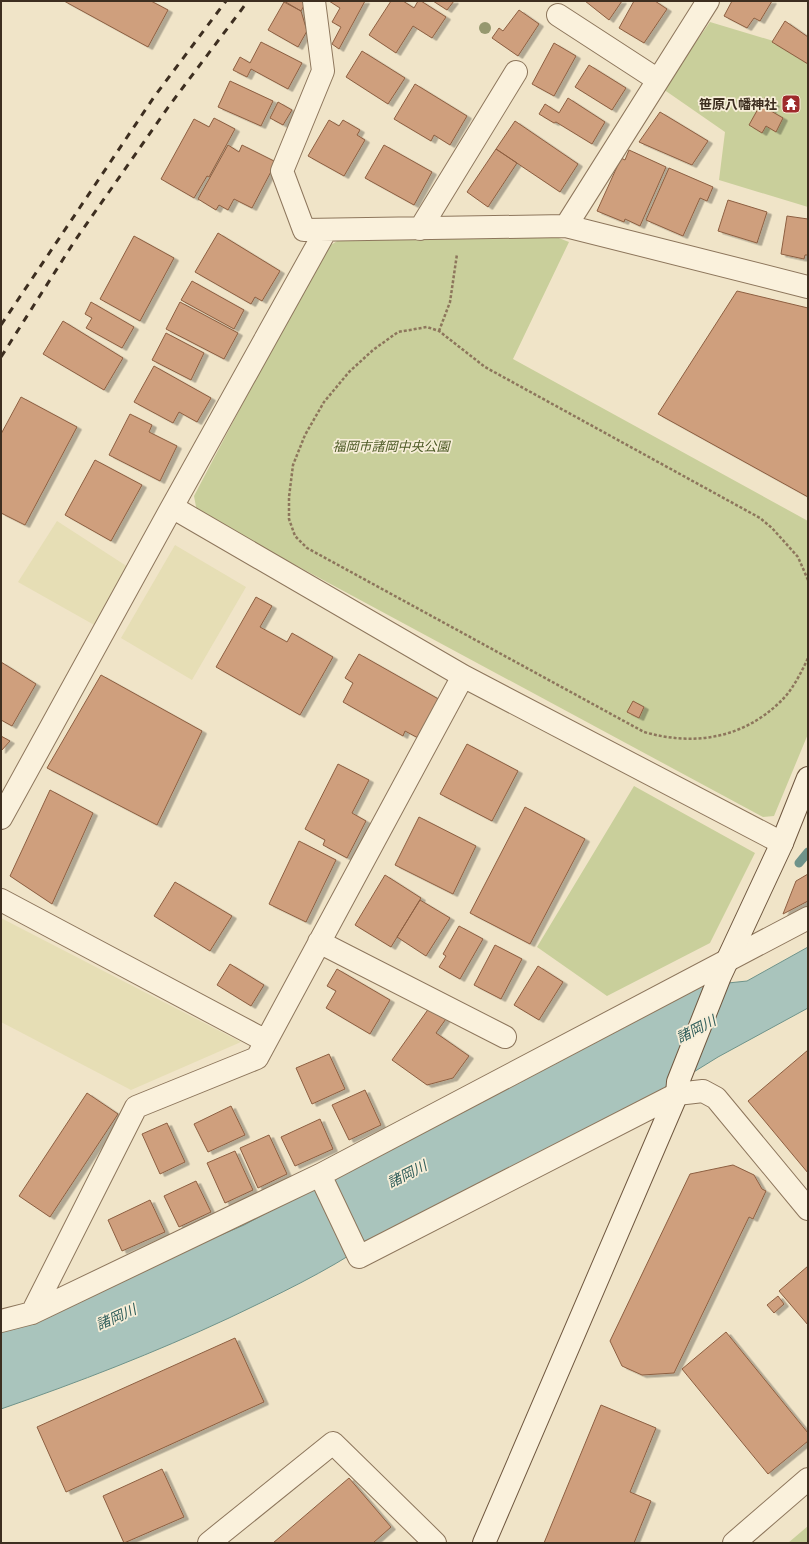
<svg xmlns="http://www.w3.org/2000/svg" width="809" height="1544" font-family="'Zilla Slab','Noto Sans JP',serif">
  <defs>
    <filter id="shadow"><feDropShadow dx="4.5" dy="2.5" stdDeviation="0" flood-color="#0004"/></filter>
  </defs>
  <rect width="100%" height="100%" fill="#f0e4c8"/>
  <path fill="#e6deb5" d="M 57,521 L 128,567 L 96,626 L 18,582 Z
    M 175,545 L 246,587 L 192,680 L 121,638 Z
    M 1,918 L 241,1042 L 131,1090 L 1,1022 Z"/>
  <path fill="#c9cf9b" d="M 710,22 L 790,46 L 808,61 L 808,207 L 719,180 L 725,132 L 663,89 Z
    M 551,235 L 569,242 L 513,359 L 808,521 L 808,734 L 774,816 L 763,817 L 197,512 L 194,496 L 324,249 L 339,240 Z
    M 634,786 L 755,853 L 710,943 L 607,996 L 537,947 Z
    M 808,1526 L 808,1543 L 788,1543 Z"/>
  <path fill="#a9c4bc" stroke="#6f938a" d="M 808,947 L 808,1008 L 718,1057 L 650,1099 L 370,1242 C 326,1272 277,1295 229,1318 C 154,1353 79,1382 1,1409 L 1,1322 L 86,1293 L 244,1225 L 690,987 L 747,981 Z"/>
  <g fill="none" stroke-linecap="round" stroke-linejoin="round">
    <path stroke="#6f938a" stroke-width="9" d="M 799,863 L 808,852"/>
  </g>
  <path fill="#cf9f7d" stroke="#8d5f41" filter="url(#shadow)" d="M 64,1 L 151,1 L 168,10 L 148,47 Z
    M 284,1 L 305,1 L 306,2 L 301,11 Z
    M 365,1 L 339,49 L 332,44 L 341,27 L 332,22 L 340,8 L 329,1 Z
    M 391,1 L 403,1 L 414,8 L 418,1 L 421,1 L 446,17 L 432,38 L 413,26 L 396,53 L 369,35 Z
    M 433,1 L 454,1 L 447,10 Z
    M 585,1 L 622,1 L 609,20 Z
    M 634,1 L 655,1 L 667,9 L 644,43 L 619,28 Z
    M 732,1 L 772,1 L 760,21 L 754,18 L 747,28 L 724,16 Z
    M 284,2 L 301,11 L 307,31 L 298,47 L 268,30 Z
    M 519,10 L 539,24 L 518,56 L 492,38 L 499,28 L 503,31 Z
    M 785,21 L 808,37 L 808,64 L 772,42 Z
    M 261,42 L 302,63 L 288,89 L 251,69 L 247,77 L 233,70 L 240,57 L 250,63 Z
    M 554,43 L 576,56 L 554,96 L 532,84 Z
    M 362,51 L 405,78 L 388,104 L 346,77 Z
    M 589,65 L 626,88 L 612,110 L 575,87 Z
    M 230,81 L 273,101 L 261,126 L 218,107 Z
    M 415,84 L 467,116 L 450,145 L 434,135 L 431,141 L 394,119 Z
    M 568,98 L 605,122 L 592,144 L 556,122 L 554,123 L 539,114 L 545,104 L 559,113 Z
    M 764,98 L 775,104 L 771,111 L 783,118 L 776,132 L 766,126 L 762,133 L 749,125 Z
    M 278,102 L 292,110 L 283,125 L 270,118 Z
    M 660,112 L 708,141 L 692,165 L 639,142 Z
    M 214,118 L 235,129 L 209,177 L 207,176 L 194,198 L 161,179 L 194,119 L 209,127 Z
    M 329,120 L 339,126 L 343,120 L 360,130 L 357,135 L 365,140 L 344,176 L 308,156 Z
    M 515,121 L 578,164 L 560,192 L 496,149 Z
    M 228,145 L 239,152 L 242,145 L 276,162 L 252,208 L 234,199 L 228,210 L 219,205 L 216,210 L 198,199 Z
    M 384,145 L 432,172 L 414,205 L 365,178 Z
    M 496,149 L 517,163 L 488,207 L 467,192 Z
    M 629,150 L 666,167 L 640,226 L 625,219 L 624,222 L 597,211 L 621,158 L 625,160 Z
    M 669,168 L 713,187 L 707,201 L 700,198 L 683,236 L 646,220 Z
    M 728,200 L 767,212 L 757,243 L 718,231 Z
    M 787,216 L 808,219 L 808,255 L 805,255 L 804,259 L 781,254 Z
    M 218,233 L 280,271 L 262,301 L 255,297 L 251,304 L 195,272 Z
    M 134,236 L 174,258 L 140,321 L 100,299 Z
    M 192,281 L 244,310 L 234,329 L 181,300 Z
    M 737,291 L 808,308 L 808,497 L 658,414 Z
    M 91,302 L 134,327 L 122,348 L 86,328 L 92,318 L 85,314 Z
    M 180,302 L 238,333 L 224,359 L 166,329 Z
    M 63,321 L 123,358 L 104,390 L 43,354 Z
    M 166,333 L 204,353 L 191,380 L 152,360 Z
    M 154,366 L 211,398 L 197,422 L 179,412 L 173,423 L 134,402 Z
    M 21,397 L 77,427 L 25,525 L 1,513 L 1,434 Z
    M 130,414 L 152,425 L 149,432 L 177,446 L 160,481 L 109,455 Z
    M 95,460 L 142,485 L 111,541 L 65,515 Z
    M 256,597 L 272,606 L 260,627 L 287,642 L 292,633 L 333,657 L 300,715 L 216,667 Z
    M 359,654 L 442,701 L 420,739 L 405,731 L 403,736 L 343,702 L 353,683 L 345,678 Z
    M 1,662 L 36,684 L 12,726 L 1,720 Z
    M 101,675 L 202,731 L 157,825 L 47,768 Z
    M 633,701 L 644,707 L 639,718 L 627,712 Z
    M 1,736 L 10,741 L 1,751 Z
    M 467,744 L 518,771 L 492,821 L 440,794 Z
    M 338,764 L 369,780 L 352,813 L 366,821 L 347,858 L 323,845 L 325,840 L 305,829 Z
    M 50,790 L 93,813 L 52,904 L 10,876 Z
    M 525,807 L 585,839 L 530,944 L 470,913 Z
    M 419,817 L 476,846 L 453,894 L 395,865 Z
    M 299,841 L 336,860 L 306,922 L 269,904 Z
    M 808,874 L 808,901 L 783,914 L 796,881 Z
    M 385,875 L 421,898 L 391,947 L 355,925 Z
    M 175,882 L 232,916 L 210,951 L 154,916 Z
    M 420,900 L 450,918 L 426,956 L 397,937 Z
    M 459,926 L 483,939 L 460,979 L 439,967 L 446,956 L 443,954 Z
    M 495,945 L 522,959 L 501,999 L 474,985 Z
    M 230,964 L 264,985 L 251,1006 L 217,985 Z
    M 538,966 L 563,982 L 539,1020 L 514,1005 Z
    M 337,969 L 390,1000 L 370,1034 L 326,1008 L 336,991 L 327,986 Z
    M 432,1004 L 448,1016 L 436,1033 L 469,1056 L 453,1078 L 427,1085 L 392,1060 Z
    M 808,1050 L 808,1173 L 748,1101 Z
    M 329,1054 L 345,1089 L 312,1104 L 296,1068 Z
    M 365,1090 L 381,1125 L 349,1140 L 332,1105 Z
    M 87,1093 L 118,1114 L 50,1217 L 19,1196 Z
    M 231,1106 L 245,1135 L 208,1152 L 194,1124 Z
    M 320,1119 L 333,1149 L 295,1166 L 281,1137 Z
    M 167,1123 L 185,1162 L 160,1174 L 142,1134 Z
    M 269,1135 L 287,1174 L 258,1188 L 240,1148 Z
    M 235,1151 L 253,1190 L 225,1203 L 207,1163 Z
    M 733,1165 L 754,1175 L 762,1189 L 766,1191 L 753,1219 L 749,1217 L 674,1373 L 642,1375 L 622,1366 L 610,1341 L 690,1174 Z
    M 196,1181 L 211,1212 L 179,1227 L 164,1196 Z
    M 150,1200 L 165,1232 L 122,1251 L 108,1220 Z
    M 808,1266 L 808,1325 L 779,1291 Z
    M 778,1296 L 784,1304 L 774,1313 L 767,1305 Z
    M 726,1332 L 808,1433 L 808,1441 L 768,1474 L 682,1369 Z
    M 235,1338 L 264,1402 L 66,1492 L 37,1427 Z
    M 601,1405 L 656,1428 L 630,1492 L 651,1501 L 634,1543 L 544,1543 Z
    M 162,1469 L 184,1517 L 124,1543 L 103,1496 Z
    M 349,1478 L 391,1527 L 373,1543 L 273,1543 Z"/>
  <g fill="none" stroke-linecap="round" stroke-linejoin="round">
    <g stroke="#8d765c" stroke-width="24">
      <path id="street" d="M 314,1 L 323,71 L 282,171 L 304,230 L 566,226 L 808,287
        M 558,15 L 658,80
        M 566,226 L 708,1
        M 420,229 L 516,72
        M 326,230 L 172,507 L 463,676 L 782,843
        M 1,818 L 172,507
        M 1,900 L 266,1041
        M 319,942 L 505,1037
        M 321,1177 L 359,1257 L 677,1094 L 703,1091 L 716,1098 L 808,1209
        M 32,1313 L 136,1107 L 257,1058 L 463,676
        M 1,1321 L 32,1313 L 320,1175 L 808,918
        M 209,1543 L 333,1443 L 435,1543
        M 734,1543 L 808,1479"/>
    </g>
    <g stroke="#6f573f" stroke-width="24">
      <path id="secondary" d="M 484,1543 L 677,1094 L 678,1082 L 720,976 L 782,843 L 808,778"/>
    </g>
    <path stroke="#8d765c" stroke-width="2.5" stroke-dasharray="3 2" stroke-linecap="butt" d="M 439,331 L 450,302 L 457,254
      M 808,580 L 798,557 L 772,528 L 760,518 L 485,367 L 439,331 L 427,327 L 398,332 L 373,350 L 349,372 L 324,402 L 305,435 L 293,465 L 289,497 L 289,519 L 295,536 L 307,548 L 644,732 C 693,746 742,739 780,702 C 792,691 801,673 808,658"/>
    <use href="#street" stroke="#faf1dc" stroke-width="22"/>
    <use href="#secondary" stroke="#faf1dc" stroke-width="22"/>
    <path stroke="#3d2e20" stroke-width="3" stroke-dasharray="7 7" stroke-linecap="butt" d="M 1,325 L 154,97 L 226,1
      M 1,357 L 74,242 L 169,106 L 248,1"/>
  </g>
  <circle fill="#96986f" cx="485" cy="28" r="6"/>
  <defs>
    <g id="temple-square" transform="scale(1)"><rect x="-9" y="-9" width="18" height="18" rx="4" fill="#9e2a2b" stroke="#f7eed8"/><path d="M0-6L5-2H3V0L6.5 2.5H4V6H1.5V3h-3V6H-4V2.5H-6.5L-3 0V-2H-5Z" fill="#fff"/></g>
  </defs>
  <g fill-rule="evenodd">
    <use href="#temple-square" x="791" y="104"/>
  </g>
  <g text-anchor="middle" stroke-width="3.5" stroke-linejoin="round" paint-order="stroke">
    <g font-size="13" font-weight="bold" fill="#3d2e20" stroke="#f7eed8" text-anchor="end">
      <text x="777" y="109">笹原八幡神社</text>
    </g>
    <g font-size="13" font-style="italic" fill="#4d5a26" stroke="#f7eed8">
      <text x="391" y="451">福岡市諸岡中央公園</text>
    </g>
    <g font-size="14" font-style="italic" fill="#2f5d5a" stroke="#f7eed8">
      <text transform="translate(696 1029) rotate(-27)" y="5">諸岡川</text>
      <text transform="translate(407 1174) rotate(-27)" y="5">諸岡川</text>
      <text transform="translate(116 1317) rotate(-24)" y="5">諸岡川</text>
    </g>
  </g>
  <rect width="809" height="1544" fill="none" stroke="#3d2e20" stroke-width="4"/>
</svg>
